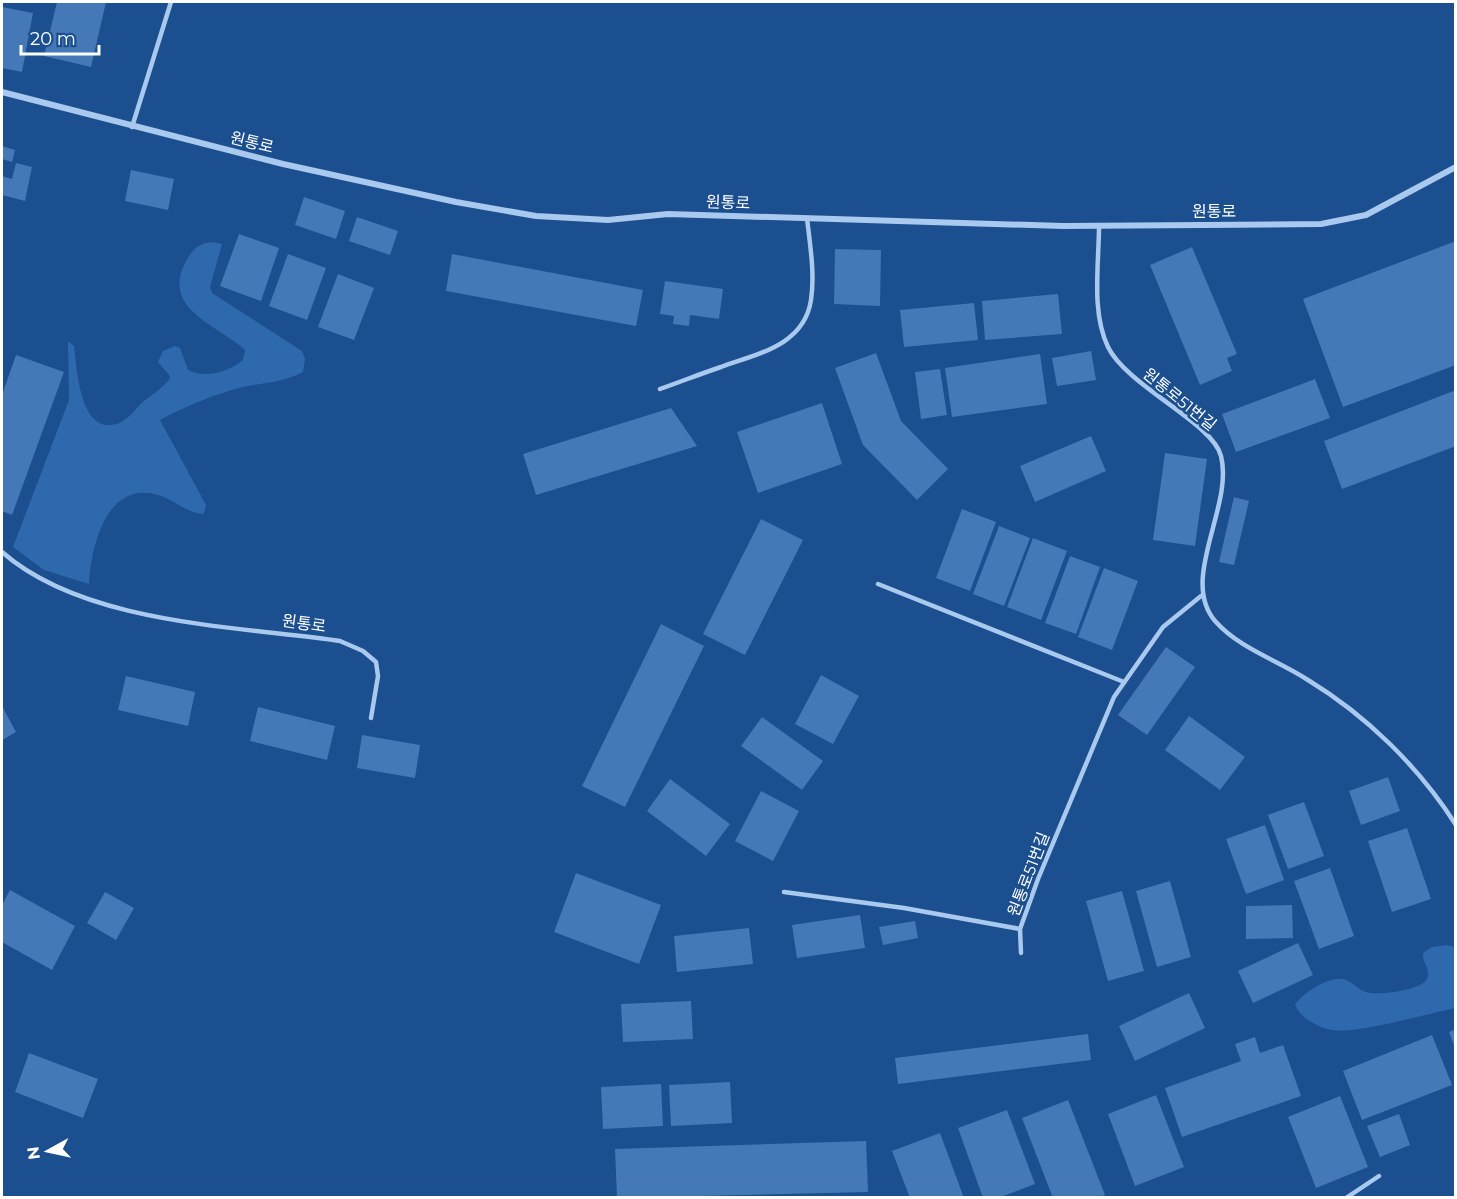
<svg xmlns="http://www.w3.org/2000/svg" width="1457" height="1199" font-family="Montserrat,'Noto Sans KR',sans-serif">
  <rect width="100%" height="100%" fill="#1b4f8f"/>
  <path fill="#2e69ad" d="M 213,242 L 222,244 L 210,287 L 212,293 L 302,351 L 305,359 L 303,372 C 285,382 263,383 243,387 C 215,394 186,406 160,420 L 206,505 L 204,514 C 185,513 176,500 158,495 C 106,480 91,547 89,584 L 44,570 L 13,547 L 69,400 L 68,341 L 74,346 C 77,369 80,438 119,423 C 129,419 136,408 144,401 C 153,394 162,388 169,380 L 170,376 L 158,362 L 163,351 L 175,346 L 180,348 L 188,370 C 206,379 228,372 243,360 L 245,350 C 220,326 161,310 185,263 C 192,250 198,243 213,242 Z
    M 1446,945 L 1455,947 L 1455,1008 C 1427,1014 1358,1034 1332,1030 C 1319,1028 1300,1018 1295,1005 C 1302,993 1332,974 1346,980 C 1353,983 1359,990 1366,992 C 1378,996 1422,990 1427,979 C 1431,969 1422,962 1423,953 L 1432,947 Z"/>
  <path fill="#4478b7" d="M 57,2 L 106,2 L 91,67 L 44,56 Z
    M 2,7 L 33,13 L 22,72 L 2,68 Z
    M 2,146 L 15,150 L 12,162 L 2,159 Z
    M 16,163 L 32,167 L 25,201 L 2,195 L 2,176 L 12,179 Z
    M 131,170 L 174,179 L 168,210 L 125,201 Z
    M 304,197 L 345,211 L 336,239 L 295,225 Z
    M 357,217 L 398,231 L 390,255 L 349,241 Z
    M 239,234 L 279,248 L 261,301 L 220,286 Z
    M 1456,241 L 1456,365 L 1343,407 L 1303,299 Z
    M 1192,247 L 1237,354 L 1227,358 L 1232,371 L 1200,385 L 1150,265 Z
    M 835,249 L 881,250 L 880,306 L 834,304 Z
    M 288,254 L 326,268 L 307,320 L 269,306 Z
    M 452,254 L 643,290 L 636,326 L 446,291 Z
    M 338,274 L 374,288 L 354,340 L 318,327 Z
    M 665,281 L 723,289 L 719,319 L 690,315 L 689,326 L 673,324 L 674,316 L 660,314 Z
    M 1058,294 L 1062,334 L 985,340 L 982,301 Z
    M 974,303 L 978,340 L 904,347 L 900,310 Z
    M 1091,351 L 1096,380 L 1057,386 L 1052,358 Z
    M 876,353 L 901,421 L 948,469 L 917,500 L 863,445 L 835,368 Z
    M 1040,354 L 1047,404 L 952,417 L 945,368 Z
    M 16,355 L 64,372 L 12,515 L 2,511 L 2,395 Z
    M 940,369 L 947,415 L 921,419 L 915,372 Z
    M 1315,379 L 1330,418 L 1236,452 L 1222,414 Z
    M 1456,390 L 1456,446 L 1342,489 L 1324,441 Z
    M 822,403 L 842,464 L 758,493 L 737,432 Z
    M 671,408 L 697,446 L 536,495 L 523,454 Z
    M 1091,436 L 1106,471 L 1035,502 L 1020,466 Z
    M 1165,453 L 1207,459 L 1195,546 L 1153,540 Z
    M 1234,497 L 1249,501 L 1234,565 L 1219,562 Z
    M 962,509 L 996,522 L 970,591 L 936,578 Z
    M 761,519 L 803,540 L 745,655 L 703,634 Z
    M 999,526 L 1030,538 L 1004,606 L 973,594 Z
    M 1033,538 L 1067,551 L 1041,620 L 1007,607 Z
    M 1070,556 L 1100,567 L 1076,634 L 1045,623 Z
    M 1104,568 L 1138,581 L 1112,650 L 1078,637 Z
    M 661,624 L 704,646 L 625,807 L 582,786 Z
    M 1166,647 L 1195,667 L 1147,735 L 1118,715 Z
    M 821,675 L 859,696 L 833,744 L 795,724 Z
    M 126,676 L 195,692 L 188,726 L 118,710 Z
    M 2,706 L 16,732 L 2,740 Z
    M 258,707 L 335,726 L 327,760 L 250,741 Z
    M 1189,716 L 1245,757 L 1220,790 L 1165,750 Z
    M 762,717 L 823,761 L 802,790 L 741,746 Z
    M 362,735 L 420,745 L 415,778 L 357,768 Z
    M 1388,777 L 1400,811 L 1361,825 L 1349,791 Z
    M 670,779 L 730,824 L 706,856 L 647,811 Z
    M 761,791 L 799,811 L 773,861 L 735,841 Z
    M 1304,802 L 1324,856 L 1288,869 L 1268,815 Z
    M 1265,825 L 1284,880 L 1246,894 L 1226,839 Z
    M 1407,828 L 1431,899 L 1392,912 L 1368,841 Z
    M 1330,868 L 1354,936 L 1319,949 L 1294,881 Z
    M 576,873 L 661,905 L 639,964 L 554,932 Z
    M 1170,881 L 1191,957 L 1157,967 L 1136,891 Z
    M 10,890 L 75,926 L 52,970 L 2,942 L 2,905 Z
    M 1122,891 L 1144,971 L 1108,981 L 1086,901 Z
    M 105,892 L 134,908 L 116,940 L 87,923 Z
    M 1292,905 L 1293,938 L 1246,939 L 1246,906 Z
    M 860,915 L 865,948 L 797,958 L 792,925 Z
    M 915,921 L 918,938 L 883,945 L 879,927 Z
    M 749,928 L 753,964 L 677,972 L 674,936 Z
    M 1298,943 L 1313,975 L 1253,1003 L 1238,971 Z
    M 1189,993 L 1205,1028 L 1135,1061 L 1119,1026 Z
    M 691,1001 L 693,1039 L 623,1042 L 621,1004 Z
    M 1456,1029 L 1456,1048 L 1455,1048 L 1449,1032 Z
    M 1088,1034 L 1091,1060 L 898,1084 L 895,1058 Z
    M 1432,1035 L 1452,1085 L 1362,1120 L 1343,1071 Z
    M 1255,1037 L 1260,1053 L 1283,1045 L 1301,1096 L 1182,1137 L 1165,1088 L 1241,1061 L 1235,1044 Z
    M 29,1053 L 98,1079 L 83,1118 L 15,1092 Z
    M 730,1082 L 732,1123 L 671,1126 L 669,1085 Z
    M 661,1084 L 663,1126 L 603,1129 L 601,1087 Z
    M 1156,1095 L 1184,1167 L 1135,1186 L 1108,1114 Z
    M 1340,1096 L 1368,1167 L 1316,1188 L 1288,1117 Z
    M 1068,1100 L 1105,1195 L 1098,1198 L 1053,1198 L 1022,1118 Z
    M 1007,1110 L 1035,1184 L 998,1198 L 983,1198 L 958,1128 Z
    M 1399,1114 L 1410,1145 L 1380,1157 L 1367,1126 Z
    M 940,1133 L 964,1198 L 910,1198 L 892,1151 Z
    M 866,1141 L 868,1192 L 617,1198 L 615,1149 Z"/>
  <g fill="none" stroke-linecap="round" stroke-linejoin="round">
    <path stroke="#a9c9ee" stroke-width="4.5" d="M 132,127 L 171,2
      M 1099,226 C 1099,264 1091,312 1108,347 C 1127,386 1213,423 1221,456 C 1234,507 1178,580 1216,622 C 1239,648 1279,661 1308,680 C 1367,716 1419,767 1456,825
      M 660,389 C 680,382 700,374 721,367 C 756,354 804,346 811,300 C 815,273 810,245 807,218
      M 2,552 C 84,624 235,626 340,641 L 363,651 L 376,662 L 378,676 L 371,718
      M 878,584 L 1124,682
      M 784,892 L 904,908 L 1020,929
      M 1021,953 L 1020,929 L 1038,879 L 1114,697 L 1163,627 L 1201,596
      M 1346,1198 L 1379,1176"/>
    <path stroke="#a9c9ee" stroke-width="6" d="M 2,92 L 283,164 L 456,202 L 536,216 L 608,220 L 668,214 L 1063,226 L 1321,224 L 1366,215 L 1456,167"/>
  </g>
  <g text-anchor="middle" stroke-width="5" stroke-linejoin="round" paint-order="stroke">
    <g font-size="16" fill="#fff" stroke="#1b4f8f">
      <text transform="translate(252 142) rotate(14)" y="6">원통로</text>
      <text transform="translate(728 202) rotate(2)" y="6">원통로</text>
      <text x="1214" y="217">원통로</text>
      <text transform="translate(1180 399) rotate(39)" y="6">원통로51번길</text>
      <text transform="translate(304 623) rotate(8)" y="6">원통로</text>
      <text transform="translate(1028 874) rotate(-69)" y="6">원통로51번길</text>
    </g>
  </g>
  <rect width="1457" height="1199" fill="none" stroke="#ffffff" stroke-width="6"/>
  <g transform="translate(48 1151) rotate(262)" stroke="#1b4f8f" stroke-width="4.5" paint-order="stroke">
  <path d="M0-4.5L10 22L0 15L-10 22Z" fill="#ffffff"/>
  <text y="-9" font-size="16" font-weight="bold" text-anchor="middle" fill="#ffffff">N</text>
  </g>
  <path d="M21 45v9h78v-9" fill="none" stroke="#ffffff" stroke-width="3"/>
  <text x="30" y="45" font-size="18" fill="#ffffff" stroke="#1b4f8f" stroke-width="4.5" paint-order="stroke">20 m</text>
</svg>
